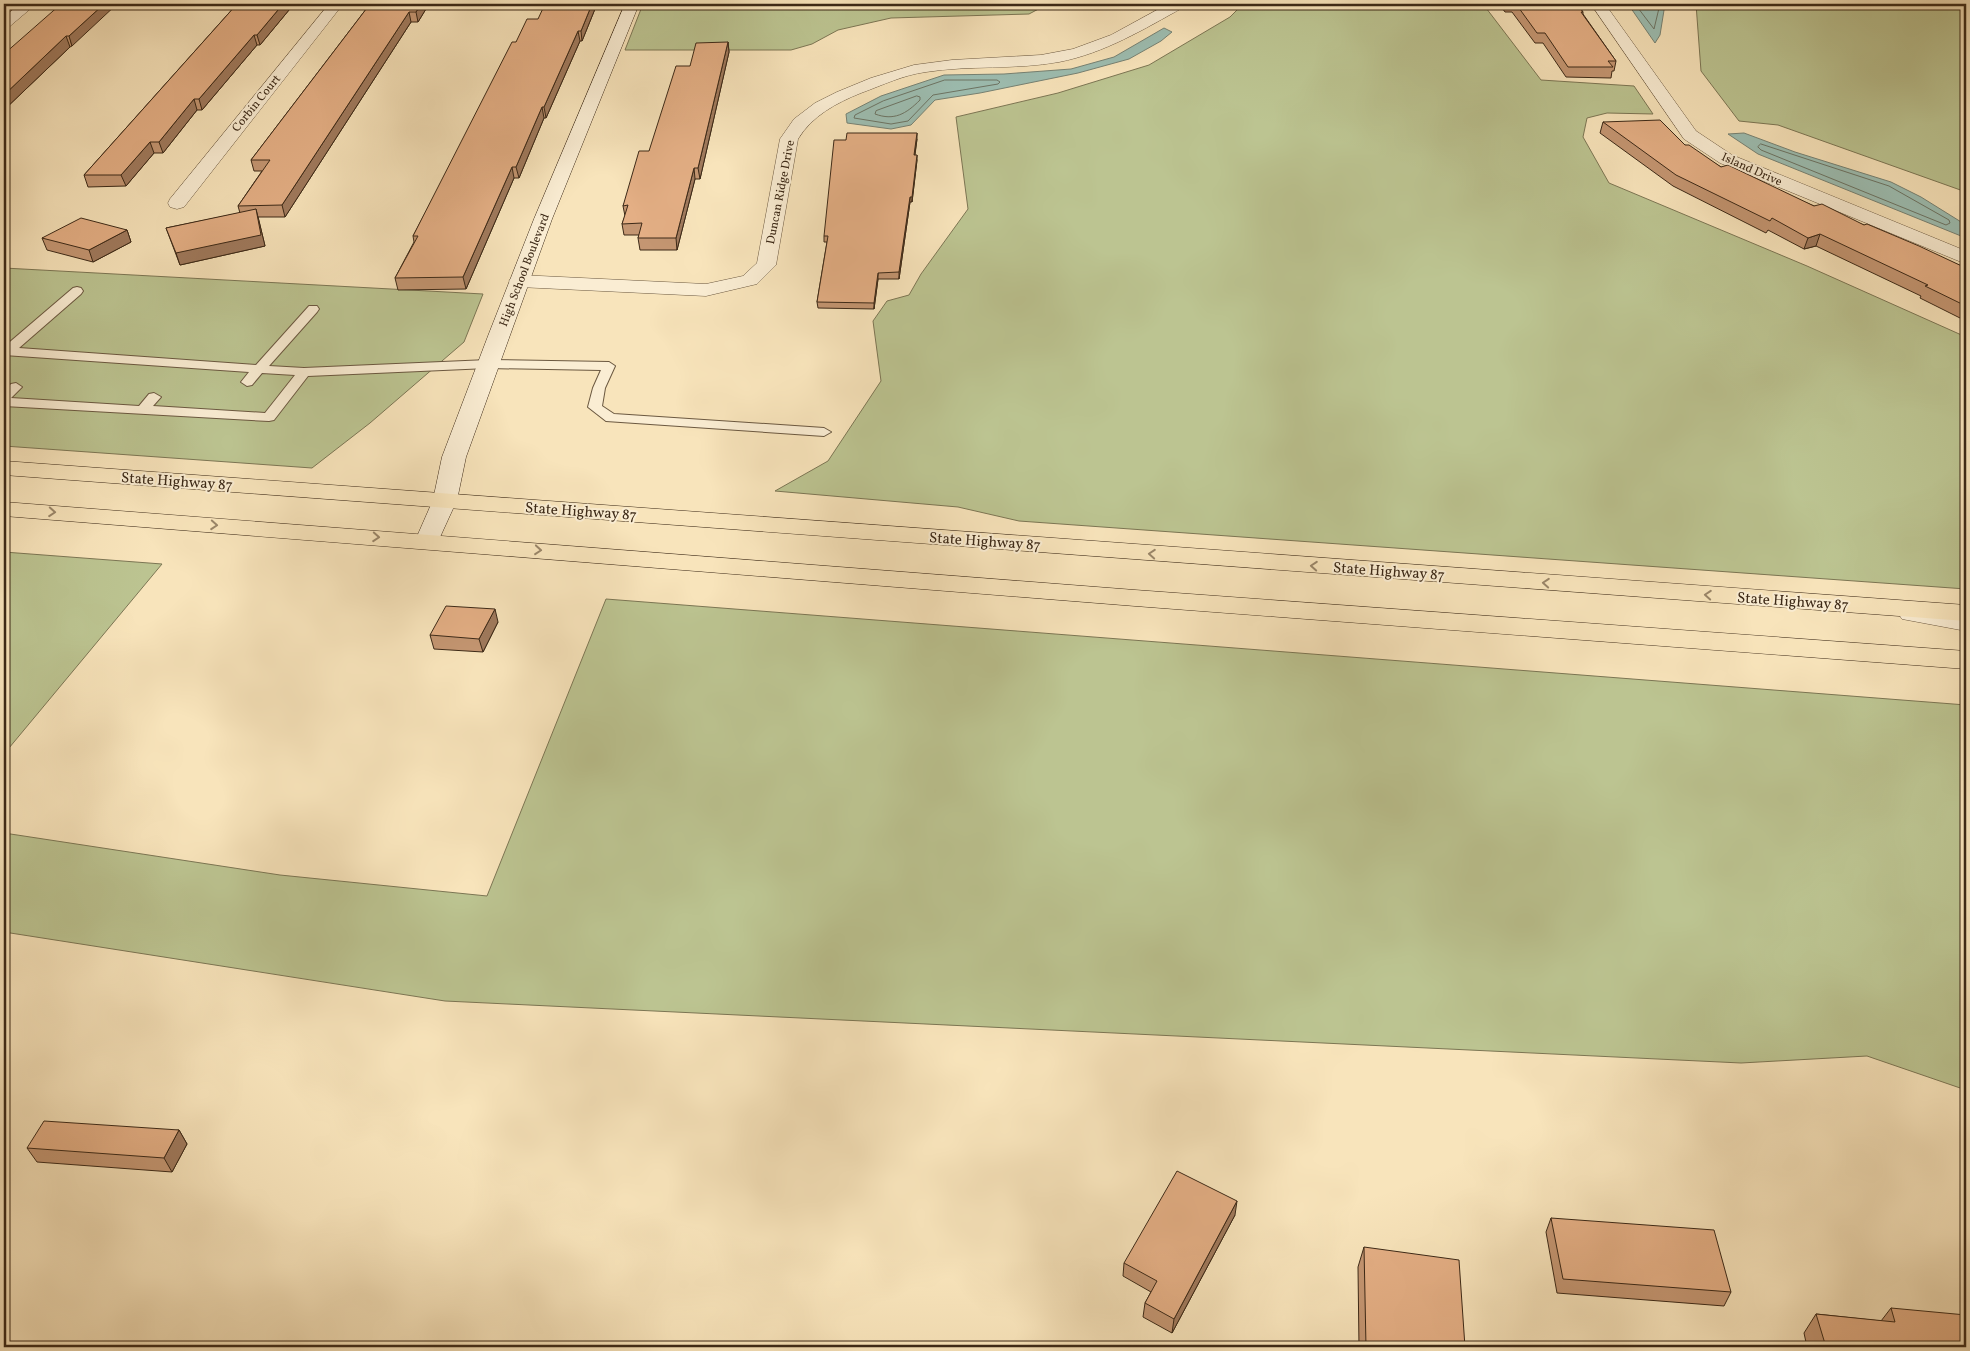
<svg xmlns="http://www.w3.org/2000/svg" width="1970" height="1351" font-family="Vollkorn,serif">
  <rect width="100%" height="100%" fill="#f8e4bb"/>
  <filter id="stains"><feTurbulence type="fractalNoise" baseFrequency=".004" numOctaves="4"/><feColorMatrix values="0 0 0 0 .2 0 0 0 0 .09 0 0 0 0 .02 0 0 0 .5 -.17"/></filter>
  <radialGradient id="worn" r=".72"><stop offset=".6" stop-color="#630" stop-opacity="0"/><stop offset="1" stop-color="#630" stop-opacity=".3"/></radialGradient>
  <path fill="#bcc491" stroke="#7c7654" d="M 643,4 L 1048,4 L 1029,14 L 891,18 L 838,30 L 812,44 L 791,50 L 625,50 Z
    M 1243,4 L 1483,4 L 1541,80 L 1634,86 L 1653,114 L 1607,113 L 1587,118 L 1583,137 L 1609,183 L 1807,266 L 1966,337 L 1966,589 L 1019,521 L 958,507 L 775,491 L 828,461 L 881,381 L 873,321 L 887,301 L 909,295 L 921,274 L 968,209 L 956,117 L 1058,93 L 1149,65 L 1230,17 Z
    M 1696,4 L 1966,4 L 1966,192 L 1778,125 L 1739,121 L 1701,71 Z
    M 4,268 L 483,294 L 464,342 L 370,423 L 312,468 L 4,446 Z
    M 4,552 L 162,564 L 4,754 Z
    M 606,599 L 1966,705 L 1966,1090 L 1867,1056 L 1741,1063 L 445,1001 L 4,932 L 4,833 L 280,875 L 487,896 Z"/>
  <path fill="#9dbeb2" stroke="#768274" d="M 1628,4 L 1665,4 L 1660,35 L 1655,43 Z
    M 1164,28 L 1172,32 L 1161,41 L 1129,59 L 1078,73 L 980,93 L 935,100 L 911,125 L 891,129 L 847,123 L 846,114 L 881,96 L 944,75 L 1004,74 L 1071,69 L 1114,57 Z
    M 1744,133 L 1795,152 L 1891,182 L 1921,197 L 1966,225 L 1966,238 L 1758,154 L 1728,134 Z"/>
  <g fill="none" stroke-linecap="round" stroke-linejoin="round">
    <path stroke="#6c7464" stroke-width="1" d="M 1635,4 L 1654,29 L 1660,4
      M 945,80 L 997,80 L 1000,82 L 998,84 L 933,95 L 908,121 L 891,124 L 854,118 L 855,115 L 883,101 Z
      M 917,96 L 920,97 L 920,100 C 906,114 894,121 875,114 L 876,111 Z
      M 1761,144 L 1889,186 L 1949,220 L 1950,223 L 1946,225 L 1761,150 L 1758,147 Z"/>
    <g stroke="#6b5840" stroke-width="2">
      <path id="lane" d="M 77,287 L 81,288 L 83,291 L 81,294 L 19,348 L 256,365 L 309,306 L 317,306 L 319,309 L 317,312 L 269,366 L 304,368 L 488,360 L 609,362 L 615,366 L 605,388 L 602,406 L 614,414 L 824,428 L 831,432 L 824,436 L 606,421 L 588,407 L 593,388 L 601,370 L 488,368 L 308,376 L 274,420 L 269,421 L 4,406 L 4,391 L 11,384 L 16,383 L 22,387 L 11,398 L 139,406 L 149,394 L 154,393 L 161,397 L 153,406 L 265,413 L 295,375 L 262,373 L 252,385 L 247,386 L 241,382 L 249,372 L 4,355 L 4,347 L 73,288 Z"/>
    </g>
    <g stroke="#6b5840" stroke-width="1">
      <path id="street" d="M 20,4 L 36,4 L 9,27 L 4,28 L 4,17 Z
        M 329,4 L 343,4 L 184,207 L 177,209 L 170,207 L 168,203 L 170,199 Z
        M 1168,4 L 1186,4 L 1184,7 C 1144,29 1105,53 1059,62 C 1015,70 970,65 926,72 C 903,75 883,85 861,93 C 836,103 812,116 798,139 L 776,265 L 757,284 L 706,296 L 519,287 L 512,285 L 509,281 L 512,277 L 519,275 L 706,284 L 743,276 L 757,263 L 780,139 L 794,119 L 815,103 L 837,92 L 871,78 L 914,65 L 952,60 L 1041,55 L 1073,49 L 1111,35 Z
        M 1591,4 L 1605,4 L 1696,131 L 1732,155 L 1966,251 L 1966,264 L 1720,163 L 1684,139 Z
        M 1911,605 L 1966,615 L 1966,631 L 1902,619 L 1898,613 L 1902,607 Z"/>
    </g>
    <g stroke="#3c2917" stroke-width="1">
      <path id="secondary" d="M 625,4 L 639,4 L 552,219 L 466,457 L 457,500 L 436,546 L 427,548 L 418,546 L 415,541 L 433,500 L 442,457 L 488,336 L 534,219 Z"/>
    </g>
    <g stroke="#3c2917" stroke-width="1">
      <path id="highway" d="M 4,461 L 1966,605 L 1966,621 L 4,475 Z
        M 4,502 L 1135,590 L 1966,651 L 1966,669 L 1135,606 L 4,516 Z"/>
    </g>
    <use href="#lane" fill="#faedd3" fill-rule="evenodd"/>
    <use href="#street" fill="#faedd3" fill-rule="evenodd"/>
    <use href="#secondary" fill="#faedd3" fill-rule="evenodd"/>
    <use href="#highway" fill="#f8e4bb" fill-rule="evenodd"/>
  </g>
  <path fill="#c49672" stroke="#3c2917" d="M 61,4 L 72,46 L 70,47 L 4,110 Z
    M 237,4 L 294,4 L 260,45 L 257,45 L 202,110 L 197,110 L 163,153 L 154,153 L 126,186 L 88,187 L 84,175 Z
    M 370,4 L 429,4 L 418,22 L 411,22 L 285,217 L 258,217 L 265,246 L 180,265 L 166,228 L 240,213 L 238,206 L 262,171 L 254,171 L 251,160 Z
    M 597,4 L 582,41 L 580,41 L 546,118 L 544,118 L 519,178 L 514,178 L 466,289 L 398,290 L 395,278 L 414,242 L 413,236 L 516,42 L 538,19 Z
    M 1499,4 L 1577,4 L 1583,12 L 1583,14 L 1616,61 L 1614,71 L 1612,71 L 1611,78 L 1566,77 L 1543,43 L 1535,43 L 1512,12 L 1505,12 Z
    M 728,42 L 729,52 L 700,179 L 695,179 L 677,250 L 640,250 L 638,238 L 639,235 L 624,235 L 622,224 L 625,216 L 623,206 L 690,66 Z
    M 1603,122 L 1685,145 L 1721,167 L 1814,206 L 1864,225 L 1966,268 L 1966,318 L 1962,319 L 1920,298 L 1921,296 L 1816,246 L 1804,249 L 1768,230 L 1766,233 L 1673,186 L 1600,133 Z
    M 917,139 L 915,155 L 917,160 L 912,202 L 910,202 L 899,279 L 878,279 L 874,309 L 818,308 L 817,302 L 827,242 L 824,242 L 824,236 Z
    M 127,230 L 131,242 L 93,262 L 47,250 L 42,238 Z
    M 498,622 L 483,652 L 434,649 L 430,635 Z
    M 179,1130 L 187,1144 L 172,1172 L 37,1162 L 27,1148 Z
    M 1235,1215 L 1172,1333 L 1143,1317 L 1145,1303 L 1151,1292 L 1123,1276 L 1124,1263 Z
    M 1551,1218 L 1731,1292 L 1724,1306 L 1557,1293 L 1546,1232 Z
    M 1364,1247 L 1465,1347 L 1359,1347 L 1358,1267 Z
    M 1891,1308 L 1966,1347 L 1807,1347 L 1804,1333 L 1816,1314 L 1881,1321 Z"/>
  <path fill="#a07a5d" stroke="#3c2917" d="M 104,4 L 117,4 L 72,46 L 69,36 Z
    M 283,4 L 294,4 L 260,45 L 257,35 Z
    M 421,4 L 429,4 L 418,22 L 416,12 Z
    M 592,4 L 597,4 L 582,41 L 581,31 Z
    M 409,12 L 411,22 L 285,217 L 282,205 Z
    M 578,31 L 580,41 L 546,118 L 544,107 Z
    M 254,35 L 257,45 L 202,110 L 199,99 Z
    M 66,36 L 70,47 L 4,110 L 4,95 Z
    M 728,42 L 729,52 L 700,179 L 698,168 Z
    M 194,99 L 197,110 L 163,153 L 159,142 Z
    M 542,107 L 544,118 L 519,178 L 516,167 Z
    M 917,133 L 917,139 L 914,160 L 914,155 Z
    M 150,142 L 154,153 L 126,186 L 121,175 Z
    M 917,155 L 917,160 L 912,202 L 912,197 Z
    M 512,167 L 514,178 L 466,289 L 463,277 Z
    M 694,168 L 695,179 L 677,250 L 676,238 Z
    M 910,197 L 910,202 L 899,279 L 899,272 Z
    M 256,209 L 259,221 L 265,246 L 180,265 L 176,253 Z
    M 127,230 L 131,242 L 93,262 L 89,250 Z
    M 1820,234 L 1816,246 L 1804,249 L 1808,238 Z
    M 878,273 L 878,279 L 874,309 L 874,303 Z
    M 1966,308 L 1966,317 L 1962,319 Z
    M 495,609 L 498,622 L 483,652 L 479,639 Z
    M 179,1130 L 187,1144 L 172,1172 L 164,1158 Z
    M 1237,1201 L 1235,1215 L 1172,1333 L 1174,1319 Z"/>
  <path fill="#e4af85" stroke="#3c2917" d="M 61,4 L 104,4 L 69,36 L 66,36 L 4,95 L 4,54 Z
    M 237,4 L 283,4 L 257,35 L 254,35 L 199,99 L 194,99 L 159,142 L 150,142 L 121,175 L 84,175 Z
    M 370,4 L 421,4 L 416,12 L 409,12 L 282,205 L 238,206 L 270,160 L 251,160 Z
    M 545,4 L 592,4 L 581,31 L 578,31 L 544,107 L 542,107 L 516,167 L 512,167 L 463,277 L 395,278 L 418,236 L 413,236 L 512,42 L 516,42 L 527,19 L 538,19 Z
    M 1516,4 L 1577,4 L 1583,12 L 1581,12 L 1616,61 L 1608,61 L 1613,67 L 1568,67 L 1545,33 L 1537,33 Z
    M 728,42 L 698,168 L 694,168 L 676,238 L 638,238 L 642,223 L 622,224 L 628,205 L 623,206 L 639,151 L 649,151 L 676,66 L 690,66 L 696,43 Z
    M 1660,120 L 1685,145 L 1689,145 L 1721,167 L 1728,165 L 1814,206 L 1822,204 L 1864,225 L 1867,224 L 1919,246 L 1966,268 L 1966,306 L 1925,286 L 1928,285 L 1820,234 L 1808,238 L 1772,218 L 1770,221 L 1676,175 L 1603,122 Z
    M 847,133 L 917,133 L 914,155 L 917,155 L 912,197 L 910,197 L 899,272 L 878,273 L 874,303 L 817,302 L 828,236 L 824,236 L 834,140 L 846,140 Z
    M 256,209 L 261,235 L 176,253 L 166,228 Z
    M 81,218 L 127,230 L 89,250 L 42,238 Z
    M 446,606 L 495,609 L 479,639 L 430,635 Z
    M 44,1121 L 179,1130 L 164,1158 L 27,1148 Z
    M 1177,1171 L 1237,1201 L 1174,1319 L 1145,1303 L 1157,1281 L 1124,1263 Z
    M 1551,1218 L 1714,1230 L 1731,1292 L 1563,1279 Z
    M 1364,1247 L 1459,1260 L 1465,1347 L 1366,1347 Z
    M 1891,1308 L 1966,1315 L 1966,1347 L 1826,1347 L 1816,1314 L 1895,1322 Z"/>
  <defs><path id="oneway-chevron" d="M-2-3.5L2.5 0L-2 3.5" fill="none" stroke-width="1.6" stroke-linecap="round" stroke-linejoin="round" transform="scale(1.25)"/></defs>
  <g stroke="#9a8669">
    <use href="#oneway-chevron" transform="translate(52 512) rotate(4)"/>
    <use href="#oneway-chevron" transform="translate(214 525) rotate(4)"/>
    <use href="#oneway-chevron" transform="translate(376 537) rotate(4)"/>
    <use href="#oneway-chevron" transform="translate(538 550) rotate(5)"/>
    <use href="#oneway-chevron" transform="translate(1152 554) rotate(-176)"/>
    <use href="#oneway-chevron" transform="translate(1314 566) rotate(-176)"/>
    <use href="#oneway-chevron" transform="translate(1546 583) rotate(-176)"/>
    <use href="#oneway-chevron" transform="translate(1708 595) rotate(-176)"/>
  </g>
  <g text-anchor="middle" stroke-width="4" stroke-linejoin="round" paint-order="stroke">
    <g font-size="12" fill="#3c2917" stroke="#faedd3">
      <text transform="translate(256 103) rotate(-51)" y="4">Corbin Court</text>
      <text transform="translate(1752 169) rotate(24)" y="4">Island Drive</text>
      <text transform="translate(780 192) rotate(-79)" y="4">Duncan Ridge Drive</text>
      <text transform="translate(524 270) rotate(-69)" y="4">High School Boulevard</text>
    </g>
    <g font-size="15" fill="#3c2917" stroke="#faedd3">
      <text transform="translate(177 481) rotate(4)" y="5">State Highway 87</text>
      <text transform="translate(581 511) rotate(4)" y="5">State Highway 87</text>
      <text transform="translate(985 541) rotate(4)" y="5">State Highway 87</text>
      <text transform="translate(1389 571) rotate(4)" y="5">State Highway 87</text>
      <text transform="translate(1793 601) rotate(4)" y="5">State Highway 87</text>
    </g>
  </g>
  <rect width="1970" height="1351" fill="none" stroke="#f8e4bb" stroke-width="20"/>
  <rect x="5" y="5" width="1960" height="1341" fill="none" stroke="#3c2917" stroke-width="2.5"/>
  <rect x="10" y="10" width="1950" height="1331" fill="none" stroke="#3c2917"/>
  <rect width="100%" height="100%" filter="url(#stains)"/>
  <rect width="100%" height="100%" fill="url(#worn)"/>
</svg>
